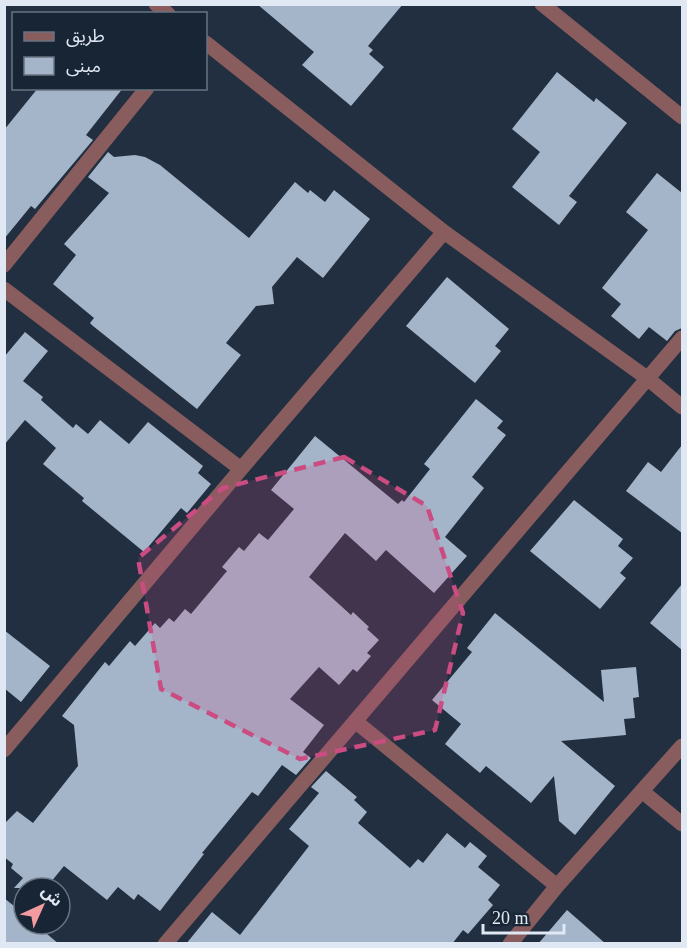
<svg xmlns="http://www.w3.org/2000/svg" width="687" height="948" font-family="'Times New Roman','Noto Sans Arabic',serif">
  <rect width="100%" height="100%" fill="#222f40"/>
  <path fill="#a4b5ca" d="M 257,4 L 403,4 L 368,46 L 373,50 L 369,54 L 384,67 L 351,106 L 302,65 L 314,52 Z
    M 557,72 L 594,102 L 596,98 L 627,123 L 569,196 L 577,202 L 559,225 L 512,187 L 540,152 L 512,129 Z
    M 38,88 L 123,88 L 86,135 L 93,140 L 35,209 L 31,206 L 4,239 L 4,130 Z
    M 108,152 L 114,157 L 135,155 L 145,157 L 160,165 L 249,238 L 295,182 L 308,193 L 310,190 L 325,202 L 334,190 L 370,219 L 323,278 L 297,257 L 272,287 L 274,304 L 256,306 L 226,343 L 241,355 L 197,409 L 93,326 L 90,323 L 94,318 L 53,284 L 76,255 L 64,244 L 109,193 L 88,177 Z
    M 657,173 L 682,193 L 682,328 L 675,331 L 667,341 L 649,327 L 639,339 L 611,316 L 621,304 L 602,288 L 648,230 L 626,212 Z
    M 447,277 L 509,329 L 495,346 L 501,351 L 475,383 L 406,326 Z
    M 25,332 L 48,351 L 23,381 L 43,397 L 41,400 L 73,428 L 76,424 L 88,434 L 100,420 L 129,444 L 148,422 L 203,466 L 198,473 L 211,484 L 187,513 L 181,508 L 144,552 L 82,501 L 84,498 L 43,464 L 56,448 L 25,420 L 4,445 L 4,357 Z
    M 476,399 L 503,421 L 497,428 L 506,435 L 472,477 L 484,488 L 445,537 L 467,556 L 434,593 L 386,550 L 376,561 L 345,533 L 309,577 L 351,615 L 353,612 L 369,627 L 367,629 L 379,640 L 367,653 L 371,656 L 357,672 L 353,669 L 339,685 L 319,667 L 290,699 L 324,725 L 303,752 L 311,758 L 296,775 L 282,765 L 258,796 L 252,792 L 202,853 L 204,854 L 160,911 L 138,894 L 134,900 L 118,887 L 107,900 L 64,866 L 46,888 L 14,888 L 23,878 L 11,868 L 13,864 L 4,857 L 4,824 L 17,811 L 33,823 L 78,766 L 74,725 L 62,716 L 105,662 L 109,666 L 130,641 L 135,646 L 155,623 L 160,628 L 169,618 L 174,622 L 185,609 L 191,614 L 227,571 L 222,567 L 239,547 L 244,551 L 259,533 L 268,540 L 294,509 L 271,490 L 315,436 L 398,504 L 402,500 L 404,502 L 430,469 L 424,464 Z
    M 682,445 L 682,533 L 626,491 L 648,462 L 661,472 Z
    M 574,500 L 623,539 L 618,546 L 633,558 L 620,573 L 626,578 L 600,609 L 530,551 Z
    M 682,584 L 682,650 L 650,623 Z
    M 495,613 L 604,702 L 601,670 L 636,667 L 639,697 L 633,698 L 635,718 L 624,719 L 626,735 L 561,741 L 615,786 L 575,835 L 559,821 L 554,776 L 531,803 L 486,766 L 480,773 L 445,744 L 461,724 L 432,700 L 472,652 L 467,648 Z
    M 4,630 L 50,666 L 21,702 L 4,688 Z
    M 326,771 L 357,797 L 354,800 L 367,812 L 358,823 L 410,868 L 418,859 L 423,863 L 447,833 L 465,848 L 470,842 L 487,856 L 478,867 L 500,885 L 488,900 L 493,905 L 468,934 L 463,930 L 452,944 L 186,944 L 212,912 L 240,935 L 309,846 L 289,829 L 319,793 L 311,787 Z
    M 4,898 L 24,914 L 24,924 L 35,924 L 59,944 L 4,944 Z
    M 567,910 L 606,944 L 538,944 Z"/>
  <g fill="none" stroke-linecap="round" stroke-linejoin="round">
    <path stroke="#895d5e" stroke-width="15" d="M 156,4 L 168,14
      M 542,4 L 682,117
      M 206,43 L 444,232 L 647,378 L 682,407
      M 4,265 L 147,88
      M 4,289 L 241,469
      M 355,721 L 557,886
      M 4,750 L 241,469 L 444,232
      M 643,792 L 682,824
      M 165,944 L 682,338
      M 510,944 L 557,886 L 682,746"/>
  </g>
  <path fill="#ca4c81" fill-opacity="0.2" stroke="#ca4c81" stroke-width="4.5" stroke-dasharray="12 8" stroke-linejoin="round" d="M 344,457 L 427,506 L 463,613 L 435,730 L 300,759 L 161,689 L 138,558 L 223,488 Z"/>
  <rect width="687" height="948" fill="none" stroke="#e0e8f3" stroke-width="12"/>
  <rect x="12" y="12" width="195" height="78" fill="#182535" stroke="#687381" stroke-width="1.5"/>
  <rect x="24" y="32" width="30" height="9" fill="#895d5e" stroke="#687381" stroke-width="1.5"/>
  <text x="66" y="42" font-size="18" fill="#e0e8f3">طريق</text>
  <rect x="24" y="57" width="30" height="18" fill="#a4b5ca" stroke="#687381" stroke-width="1.5"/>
  <text x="66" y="72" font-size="18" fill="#e0e8f3">مبنى</text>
  <g transform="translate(42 906) rotate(45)"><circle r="28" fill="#182535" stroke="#687381" stroke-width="1.5"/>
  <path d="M0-4.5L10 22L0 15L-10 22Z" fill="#f49b9f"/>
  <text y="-9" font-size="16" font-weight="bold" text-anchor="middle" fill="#e0e8f3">ش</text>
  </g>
  <path d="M483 924v9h81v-9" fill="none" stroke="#e0e8f3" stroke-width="3"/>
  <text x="492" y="924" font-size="18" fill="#e0e8f3" stroke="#182535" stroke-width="4.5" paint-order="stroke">20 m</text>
</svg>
